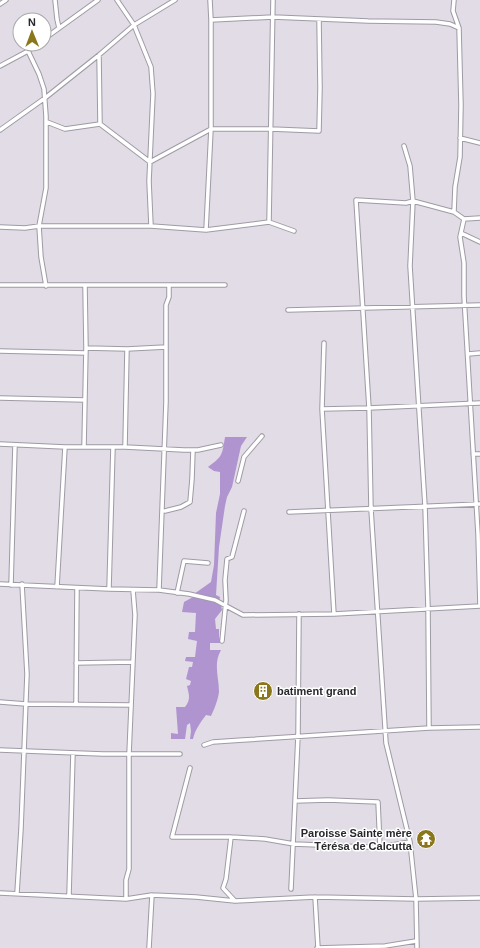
<svg xmlns="http://www.w3.org/2000/svg" width="480" height="948" font-family="Helvetica,sans-serif">
  <rect width="100%" height="100%" fill="#e1dce6"/>
  <path fill="#b094d0" d="M 225,437 L 247,437 L 241,446 L 232,487 L 227,497 L 225,506 L 219,547 L 216,595 L 220,597 L 219,601 L 194,594 L 211,582 L 214,565 L 216,513 L 220,494 L 220,472 L 214,471 L 208,467 C 223,456 222,455 225,437 Z
    M 193,597 L 210,600 L 221,605 L 222,610 L 215,619 L 216,629 L 219,629 L 219,637 L 222,643 L 210,643 L 210,650 L 221,650 C 213,664 219,677 219,692 C 218,700 214,710 211,716 L 206,715 C 200,723 195,730 193,739 L 190,739 L 191,731 L 190,723 L 187,725 L 185,739 L 171,739 L 171,733 L 178,734 L 176,707 L 185,707 C 191,699 189,695 187,686 L 190,685 L 191,681 L 186,679 L 189,667 L 192,667 L 193,662 L 185,661 L 186,657 L 195,657 L 197,641 L 188,639 L 189,632 L 195,632 L 196,613 L 182,612 L 184,602 Z"/>
  <g fill="none" stroke-linecap="round" stroke-linejoin="round">
    <g stroke="#9f9ba5" stroke-width="5.5">
      <path id="minor" d="M 55,0 L 57,19 L 59,28
        M 117,0 L 134,25 L 151,67 L 153,94 L 149,181 L 151,226
        M 454,0 L 453,11 L 459,28 L 461,105 L 460,157 L 455,187 L 454,212 L 464,219 L 480,218
        M 0,4 L 6,0
        M 211,20 L 273,17 L 368,21 L 436,22 L 450,24 L 459,28
        M 44,39 L 98,0
        M 28,51 L 39,74 L 44,89 L 46,116 L 46,188 L 39,226 L 41,257 L 46,286
        M 99,55 L 100,124
        M 0,66 L 28,51 L 37,44
        M 47,122 L 65,129 L 100,124 L 150,162 L 211,129 L 271,129 L 319,131 L 320,88 L 319,19
        M 0,130 L 45,98 L 99,55 L 134,25 L 175,0
        M 460,138 L 480,143
        M 404,146 L 410,166 L 413,201 L 406,203 L 356,200 L 369,408 L 371,509 L 386,743 L 410,842 L 416,899 L 417,948
        M 464,219 L 460,237 L 464,263 L 464,296 L 478,534 L 480,606
        M 269,222 L 273,0
        M 0,227 L 25,228 L 39,226 L 151,226 L 206,230 L 269,222 L 294,231
        M 206,230 L 211,129 L 211,20 L 210,0
        M 461,233 L 480,242
        M 0,285 L 225,285
        M 288,310 L 480,305
        M 324,343 L 322,409 L 334,614
        M 86,348 L 127,349 L 166,347
        M 0,351 L 86,353
        M 468,354 L 480,353
        M 0,398 L 85,400
        M 322,409 L 369,408 L 480,403
        M 0,444 L 65,447 L 125,447 L 184,450 L 198,450 L 221,445
        M 84,447 L 86,348 L 85,286
        M 125,447 L 127,349
        M 473,454 L 480,454
        M 238,481 L 244,457 L 262,436
        M 165,511 L 181,507 L 190,502 L 192,479 L 193,450
        M 289,512 L 480,504
        M 0,584 L 109,589 L 159,590 L 189,594 L 215,600 L 243,615 L 334,614 L 480,606
        M 11,585 L 15,445
        M 57,587 L 65,447
        M 109,589 L 113,447
        M 159,590 L 166,402 L 166,305 L 169,297 L 169,285
        M 177,593 L 184,561 L 208,563
        M 222,641 L 226,600 L 225,580 L 227,559 L 232,557 L 244,511
        M 76,663 L 132,662
        M 0,702 L 26,704 L 131,705
        M 76,704 L 77,588
        M 429,728 L 428,608 L 425,506 L 410,266 L 413,201 L 454,212
        M 204,745 L 213,742 L 243,740 L 429,728 L 480,727
        M 0,750 L 103,754 L 180,754
        M 190,768 L 172,837 L 231,837 L 265,839 L 294,844 L 366,847 L 380,847 L 410,842
        M 295,801 L 328,800 L 378,802 L 380,847
        M 231,837 L 226,879 L 223,888 L 235,901
        M 291,889 L 298,736 L 299,614
        M 0,893 L 126,899 L 152,895 L 196,897 L 235,901 L 315,897 L 416,899 L 480,898
        M 17,893 L 21,829 L 27,674 L 22,584
        M 69,895 L 73,753
        M 315,897 L 318,948
        M 126,899 L 126,880 L 129,869 L 129,754 L 135,615 L 133,590
        M 149,948 L 152,895
        M 317,948 L 385,946 L 416,941"/>
    </g>
    <use href="#minor" stroke="#fff" stroke-width="3.5"/>
  </g>
  <defs>
    <g id="building-disc" transform="scale(1)"><circle r="9.5" fill="#8b771b" stroke="#fff"/><path d="M-4-6H4V6H1V3H-1V6H-4ZM-2.5-4.3h1.7v1.8h-1.7ZM.8-4.3h1.7v1.8H.8ZM-2.5-1h1.7V.8h-1.7ZM.8-1h1.7V.8H.8Z" fill="#fff"/></g>
    <g id="temple-disc" transform="scale(1)"><circle r="9.5" fill="#8b771b" stroke="#fff"/><path d="M0-6L5-2H3V0L6.5 2.5H4V6H1.5V3h-3V6H-4V2.5H-6.5L-3 0V-2H-5Z" fill="#fff"/></g>
  </defs>
  <g fill-rule="evenodd">
    <use href="#building-disc" x="263" y="691"/>
    <use href="#temple-disc" x="426" y="839"/>
  </g>
  <g text-anchor="middle" stroke-width="3" stroke-linejoin="round" paint-order="stroke">
    <g font-size="11" font-weight="bold" fill="#28272b" stroke="#fff" text-anchor="start">
      <text x="277" y="695">batiment grand</text>
      <text x="412" y="837" text-anchor="end">Paroisse Sainte mère<tspan x="412" dy="13">Térésa de Calcutta</tspan></text>
    </g>
  </g>
  <g transform="translate(32 32) rotate(359)"><circle r="19" fill="#ffffff" stroke="#a9a9aa"/>
  <path d="M0-3L7 15L0 10L-7 15Z" fill="#8b771b"/>
  <text y="-6" font-size="11" font-weight="bold" text-anchor="middle" fill="#28272b">N</text>
  </g>
</svg>
